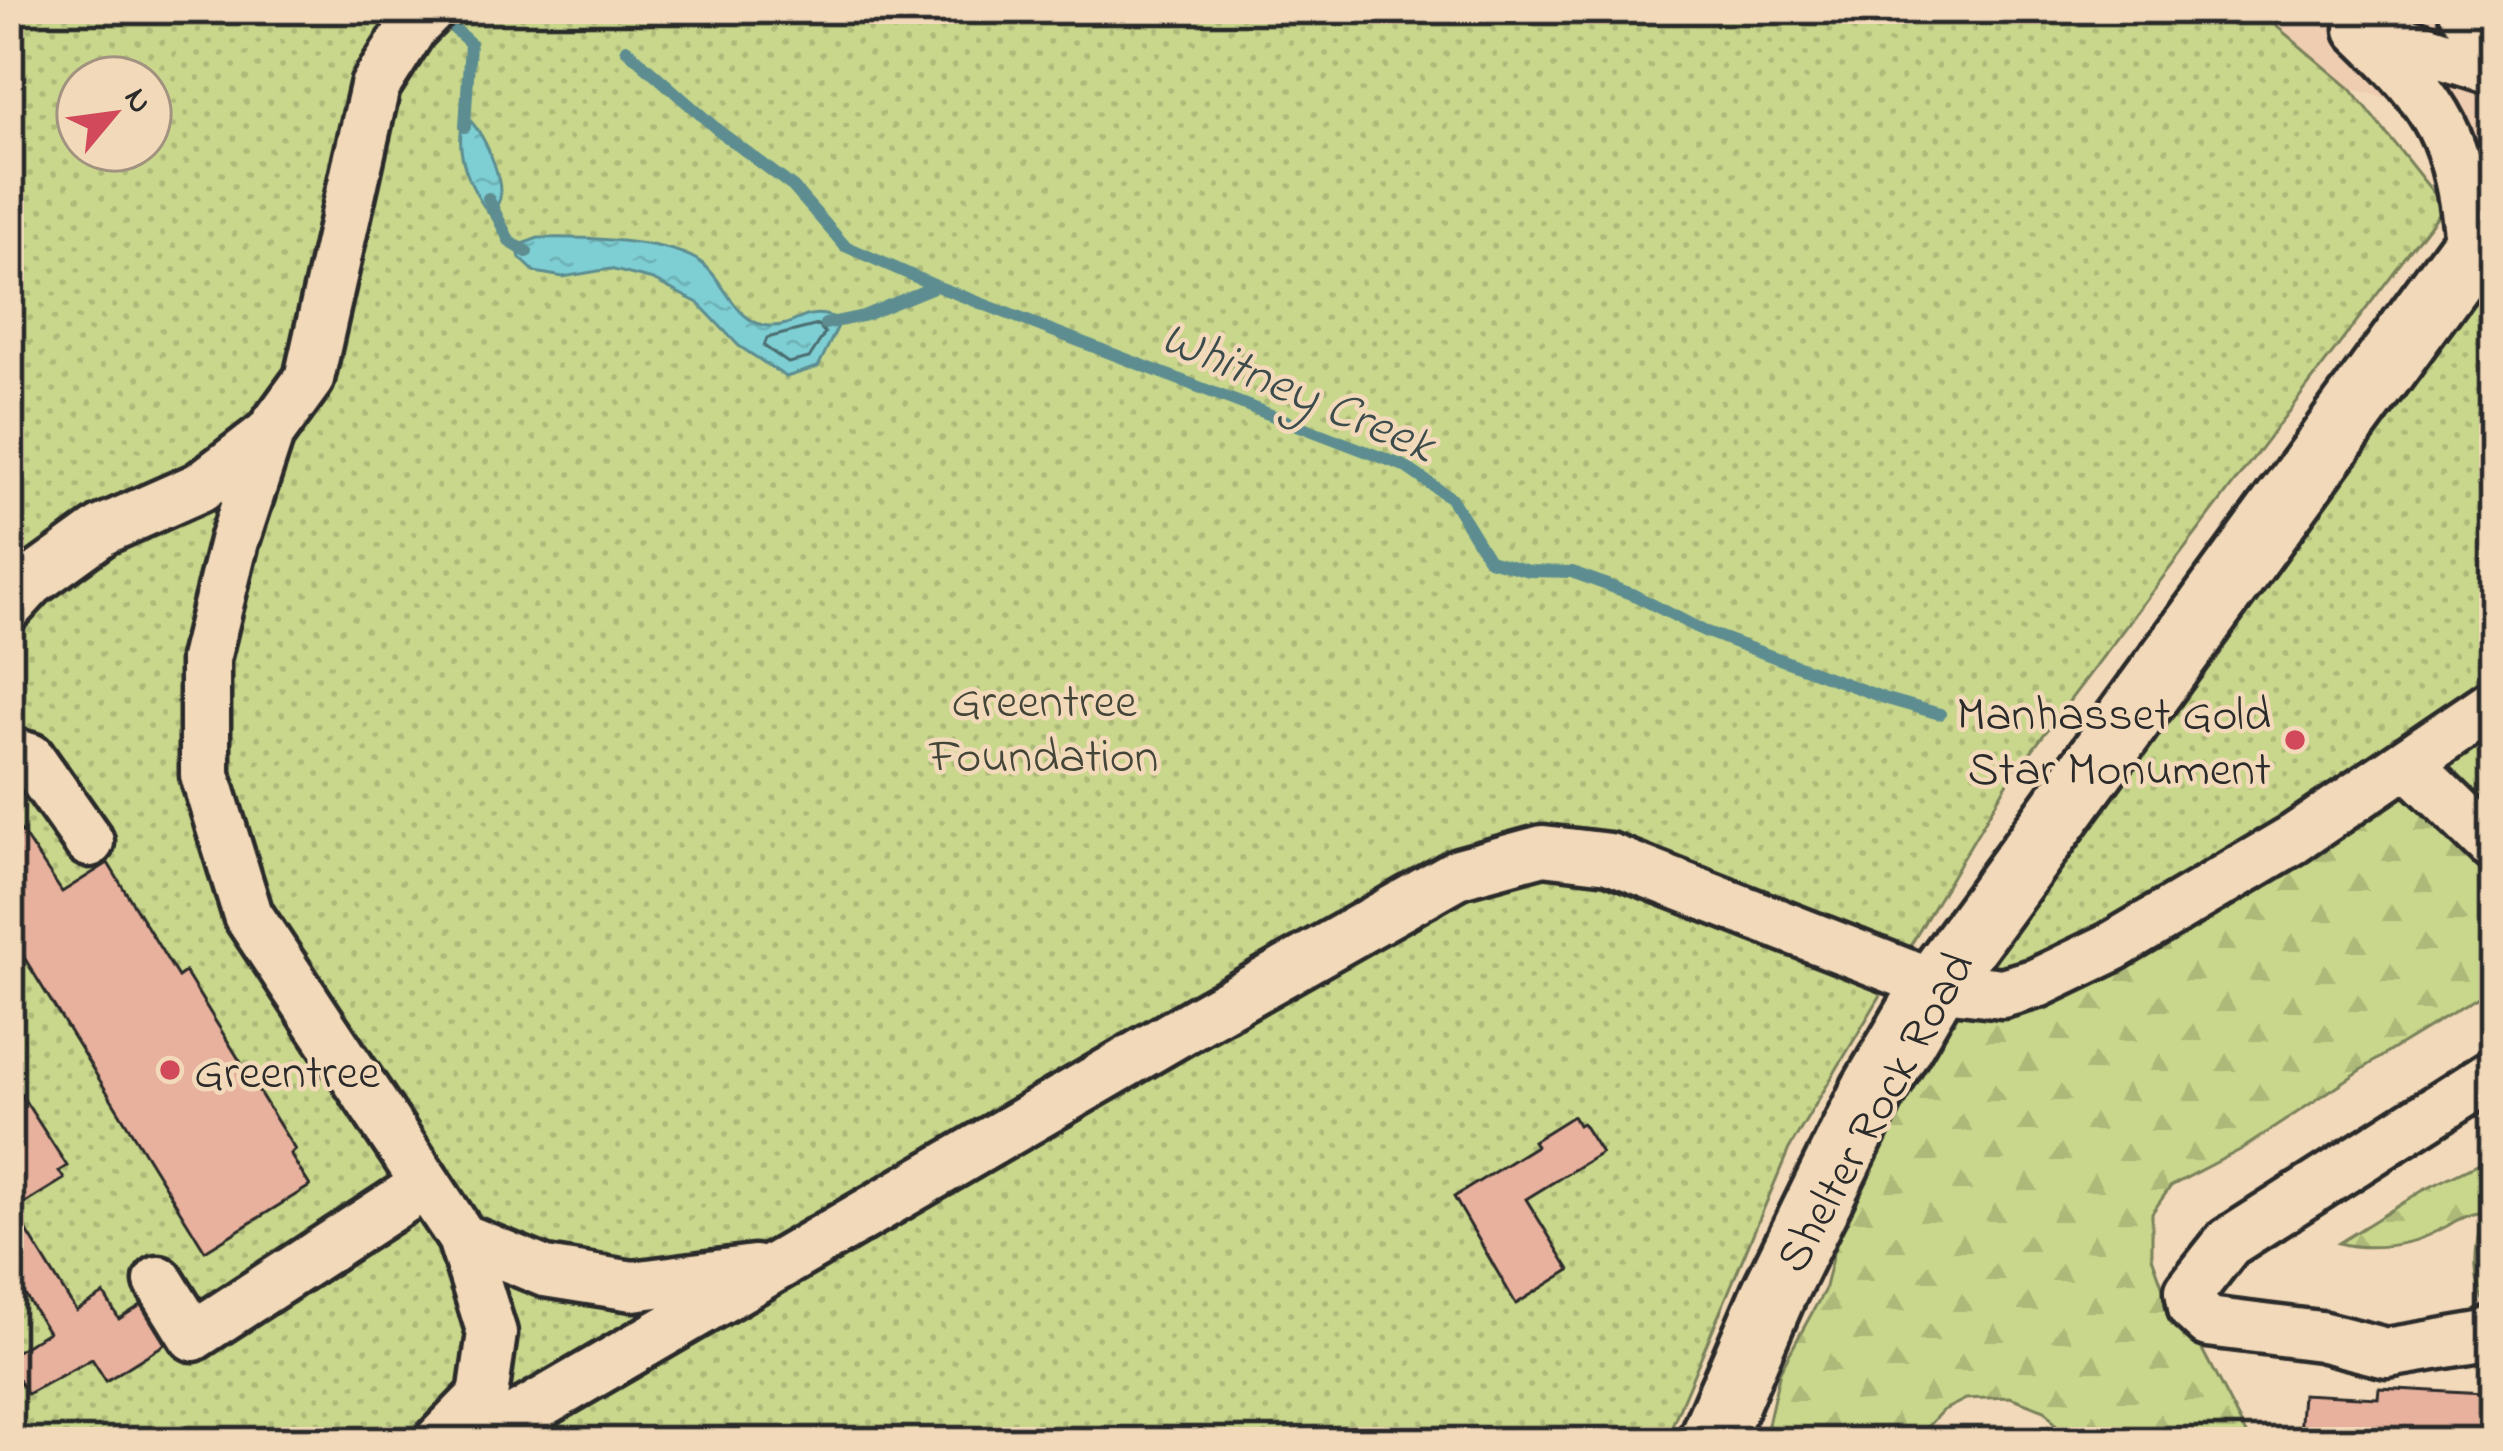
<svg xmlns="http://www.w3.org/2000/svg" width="2503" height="1451" font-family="'Indie Flower',sans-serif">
  <defs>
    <pattern id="forest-firs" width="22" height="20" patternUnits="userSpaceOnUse" patternTransform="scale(3)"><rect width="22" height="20" fill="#c8d78b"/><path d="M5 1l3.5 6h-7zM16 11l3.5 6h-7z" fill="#acb978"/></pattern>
    <pattern id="park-dots" width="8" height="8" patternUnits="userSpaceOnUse" patternTransform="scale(3)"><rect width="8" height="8" fill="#c8d78b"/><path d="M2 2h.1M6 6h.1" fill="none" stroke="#acb978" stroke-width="1.8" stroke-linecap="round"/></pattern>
    <pattern id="water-ripples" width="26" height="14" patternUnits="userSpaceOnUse" patternTransform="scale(3)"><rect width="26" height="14" fill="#7ecfd4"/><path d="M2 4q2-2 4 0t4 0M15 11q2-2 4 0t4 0" fill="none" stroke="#6db2b6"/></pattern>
  </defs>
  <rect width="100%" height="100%" fill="#f2d9b9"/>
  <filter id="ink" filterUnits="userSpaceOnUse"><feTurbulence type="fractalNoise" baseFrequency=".00833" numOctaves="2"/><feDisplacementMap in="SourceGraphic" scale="24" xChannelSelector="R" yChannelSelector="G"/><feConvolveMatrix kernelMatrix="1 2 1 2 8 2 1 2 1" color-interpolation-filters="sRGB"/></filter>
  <g filter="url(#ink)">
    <path fill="#efcdb1" d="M 2256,9 L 2494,9 L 2494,217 L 2452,174 L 2392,99 L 2351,89 Z"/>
    <path fill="url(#forest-firs)" stroke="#7a815b" stroke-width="3" d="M 2494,701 L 2494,988 L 2390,1051 L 2242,1149 L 2171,1186 L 2152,1213 L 2152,1257 L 2170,1308 L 2193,1332 L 2250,1442 L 2069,1442 L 2045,1410 L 2010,1397 L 1966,1399 L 1942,1411 L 1913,1442 L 1764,1442 L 1780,1371 L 1824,1291 L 1872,1093 L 1935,985 Z
      M 2494,1156 L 2494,1314 C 2468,1286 2475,1246 2483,1212 C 2463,1215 2455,1223 2437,1231 C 2409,1246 2369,1251 2339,1243 L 2422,1191 Z"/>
    <path fill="url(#park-dots)" stroke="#7a815b" stroke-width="3" fill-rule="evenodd" d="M 9,9 L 2256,9 L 2351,89 L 2444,206 L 2008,782 L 1789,1149 L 1665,1442 L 9,1442 ZM 78,78 L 150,78 L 150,150 L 78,150 Z
      M 2494,217 L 2494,701 L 2003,994 L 1965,940 Z"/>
    <path fill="url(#water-ripples)" stroke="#5d8d90" stroke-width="3" d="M 465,116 C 483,130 502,174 500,198 C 500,200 492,215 492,217 C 470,190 452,150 465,116 Z
      M 538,238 C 578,237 672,239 703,264 C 726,282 736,325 770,326 C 801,327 802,304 841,320 L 818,367 L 786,377 L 739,346 L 698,303 L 653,280 L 610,269 L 563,277 L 535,272 L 520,258 L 517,246 Z"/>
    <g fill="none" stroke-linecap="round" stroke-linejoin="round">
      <path stroke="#4c6d6f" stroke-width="3" d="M 818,325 L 825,333 L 809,358 L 788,363 L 764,346 L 767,338 Z"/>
      <path stroke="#5d8d90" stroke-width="12" d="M 441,17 L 470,43 L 465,127
        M 626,49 L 719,131 L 793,187 L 845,246 L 936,286
        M 488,198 L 510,242 L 527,252
        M 825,324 L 863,316 L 936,286 L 1404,466 L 1451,498 L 1489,560 L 1529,571 L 1572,572 L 1634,595 L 1704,631 L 1887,699 L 1940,714"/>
    </g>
    <path fill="#e8b19d" stroke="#2b2b2b" stroke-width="3" d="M 9,813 L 62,892 L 108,863 L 178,977 L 185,972 L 295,1150 L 290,1154 L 310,1186 L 205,1251 L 9,933 Z
      M 9,1076 L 67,1166 L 59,1171 L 64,1179 L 14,1210 L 76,1311 L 104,1294 L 119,1319 L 141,1305 L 165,1344 L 106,1381 L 92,1359 L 27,1394 L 9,1365 L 9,1356 L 48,1332 L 9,1269 Z
      M 1573,1116 L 1578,1125 L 1582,1123 L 1601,1153 L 1526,1199 L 1570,1270 L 1516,1304 L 1454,1197 L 1536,1146 L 1533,1141 Z
      M 2379,1388 L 2483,1394 L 2483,1401 L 2494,1402 L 2494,1442 L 2376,1442 L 2299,1435 L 2302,1394 L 2378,1398 Z"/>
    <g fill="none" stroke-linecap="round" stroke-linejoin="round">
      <g stroke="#2b2b2b" stroke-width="57">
        <path id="minor" d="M 2463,9 L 2494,50
          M 2360,29 C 2442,108 2458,136 2470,250
          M 2369,31 L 2494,71
          M 269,434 L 234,541 L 205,659 L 205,775 L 248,915 L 462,1238 L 492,1333 L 483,1396 L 438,1442
          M 9,606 L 31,582 L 103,530 L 200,487 L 269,434 L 309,379 L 375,86 L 412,28 L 431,9
          M 9,752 L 30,758 L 89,842
          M 2409,764 L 2494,847
          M 2494,1073 L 2228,1243 L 2190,1291 L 2193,1308 L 2208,1322 L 2320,1336 L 2387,1353 L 2487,1336 L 2494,1331
          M 462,1238 L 545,1272 L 633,1286 L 754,1270
          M 159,1281 L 193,1336 L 426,1184
          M 475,1442 L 1201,1019 L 1459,873 L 1543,850 L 1609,858 L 1935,985 L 2002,993 L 2037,983 L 2110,948 L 2294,839 L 2494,703"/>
      </g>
      <g stroke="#2b2b2b" stroke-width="72">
        <path id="major" d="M 1710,1442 L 1773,1295 L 1872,1093 L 1935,985 L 2494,217"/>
      </g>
      <use href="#minor" stroke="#f2d9b9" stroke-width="48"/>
      <use href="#major" stroke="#f2d9b9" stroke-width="63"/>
    </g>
  </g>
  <g fill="#d1495b" stroke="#f2d9b9" stroke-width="4.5">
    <circle cx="2295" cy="740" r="12"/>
    <circle cx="170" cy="1070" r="12"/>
  </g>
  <g text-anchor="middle" stroke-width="9" stroke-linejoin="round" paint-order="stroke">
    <g font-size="48" fill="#434539" stroke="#f2d9b9">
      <text x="1044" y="716">Greentree<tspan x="1044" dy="55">Foundation</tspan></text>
    </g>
    <g font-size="48" fill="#2b2b2b" stroke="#f2d9b9" text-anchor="end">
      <text x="2271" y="729">Manhasset Gold<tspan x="2271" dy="55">Star Monument</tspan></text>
      <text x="194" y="1087" text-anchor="start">Greentree</text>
    </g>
    <g font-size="48" fill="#2b2b2b" stroke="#f2d9b9">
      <text transform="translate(1873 1111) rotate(-61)" y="17">Shelter Rock Road</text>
    </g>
    <g font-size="51" font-style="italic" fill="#3c4c4d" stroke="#f2d9b9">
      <text transform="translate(1299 389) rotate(23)" y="18">Whitney Creek</text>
    </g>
  </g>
  <rect width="2503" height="1451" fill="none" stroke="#f2d9b9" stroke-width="48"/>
  <rect x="24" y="24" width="2455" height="1403" fill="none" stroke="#2b2b2b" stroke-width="4.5" filter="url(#ink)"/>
  <g transform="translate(114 114) rotate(61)"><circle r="57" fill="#f2d9b9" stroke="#a29380" stroke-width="3"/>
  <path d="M0-9L21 45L0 30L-21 45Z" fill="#d1495b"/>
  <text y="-18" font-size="33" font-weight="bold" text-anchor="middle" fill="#2b2b2b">N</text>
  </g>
</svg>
